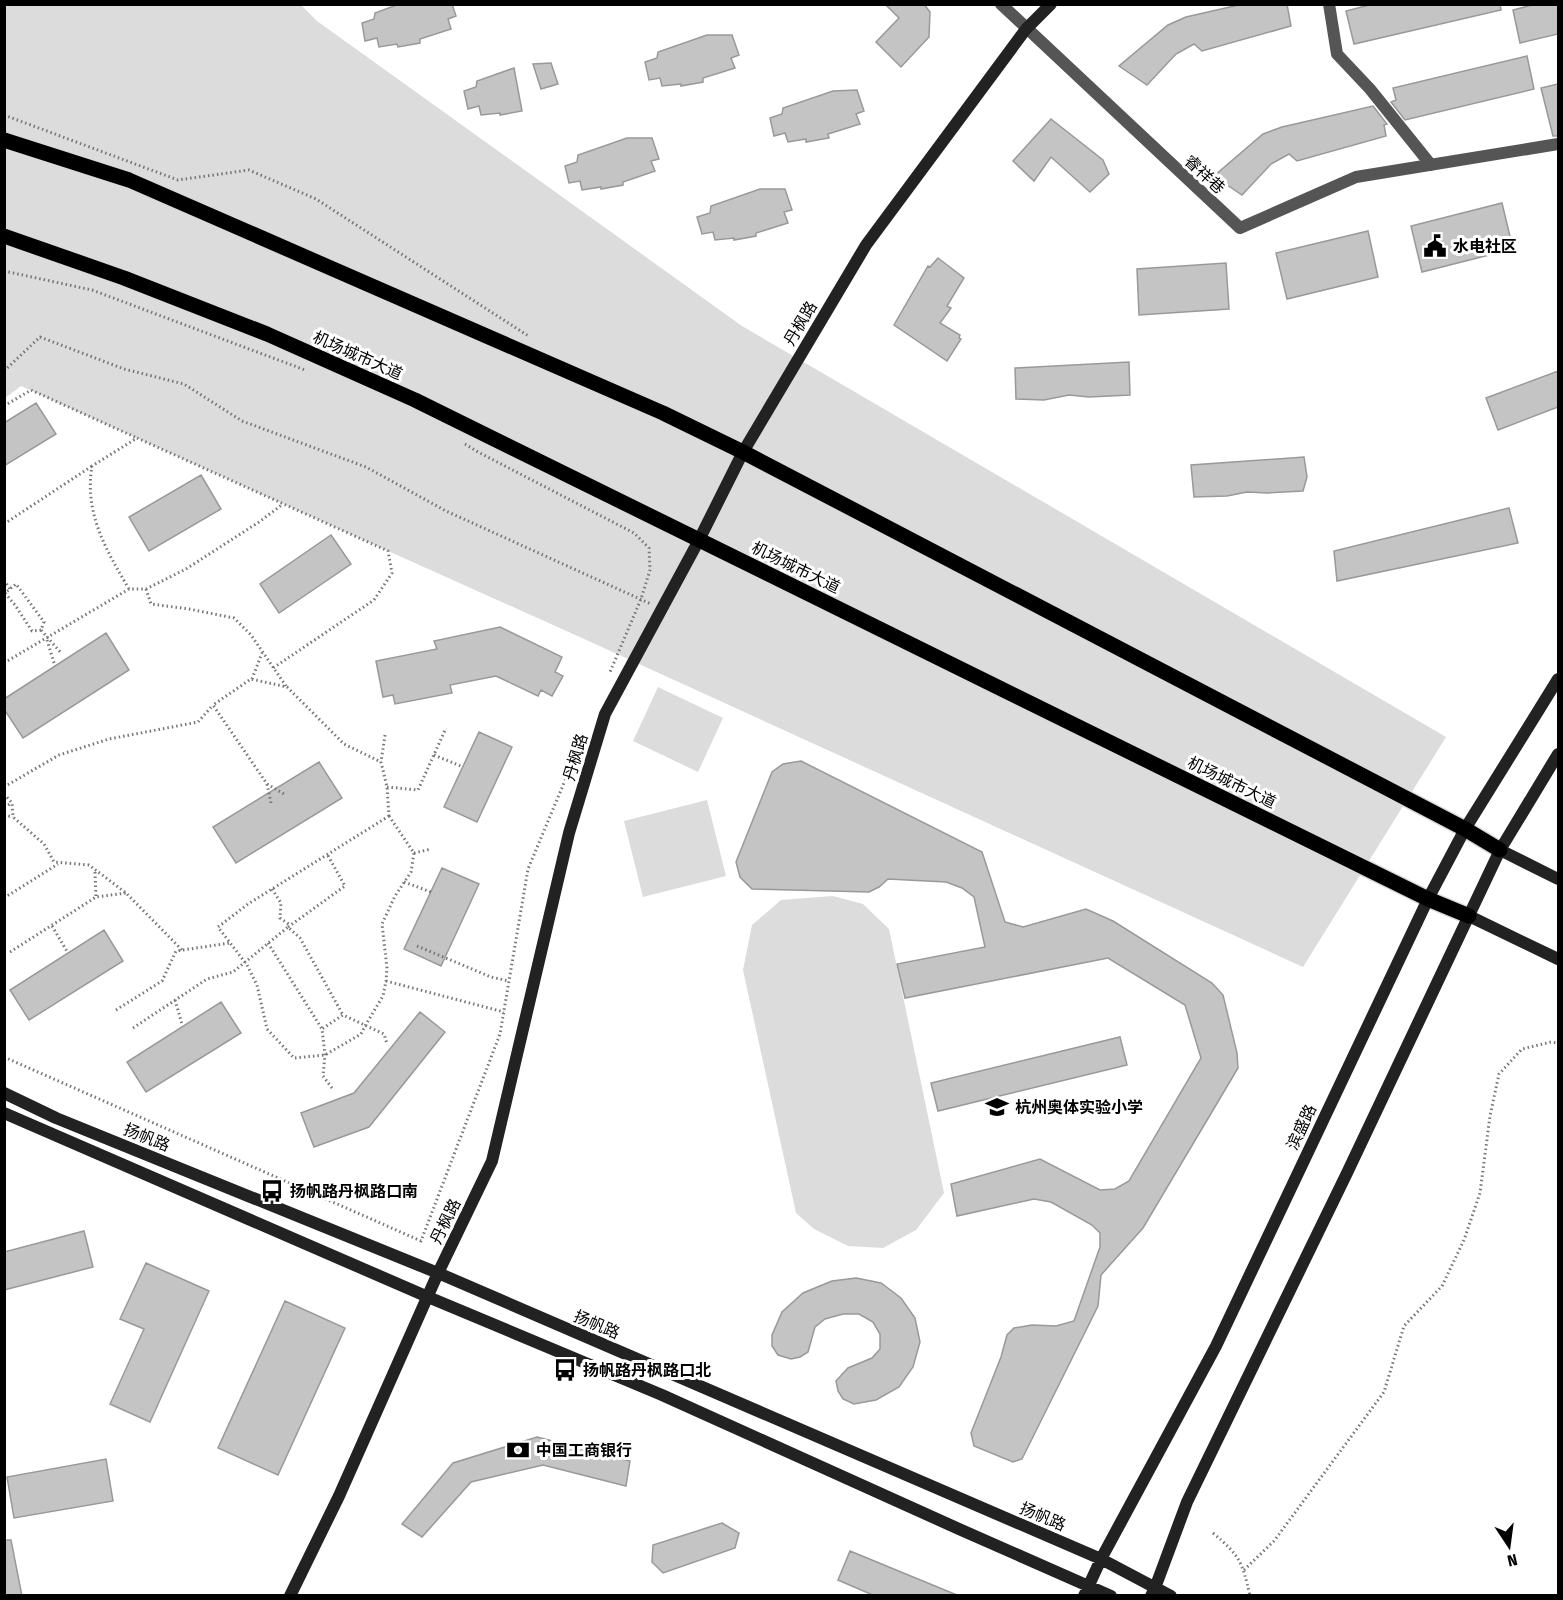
<svg xmlns="http://www.w3.org/2000/svg" width="1563" height="1600" font-family="'Fira Sans Condensed','Noto Sans SC',sans-serif">
  <rect width="100%" height="100%" fill="#fff"/>
  <path fill="#dcdcdc" d="M 5,5 L 301,5 L 317,21 L 742,326 L 1446,737 L 1303,967 L 582,638 L 21,386 L 5,398 Z
    M 658,687 L 723,718 L 698,772 L 633,741 Z
    M 707,800 L 726,876 L 643,897 L 624,821 Z
    M 833,896 L 863,904 L 889,929 L 944,1193 L 916,1230 L 883,1248 L 848,1246 L 814,1229 L 796,1213 L 743,970 L 752,925 L 781,900 Z"/>
  <path fill="#c4c4c4" stroke="#999" stroke-width="1.5" d="M 399,4 L 452,4 L 456,16 L 448,19 L 451,29 L 420,39 L 420,43 L 398,47 L 397,44 L 379,47 L 377,38 L 365,41 L 362,23 L 374,19 L 375,13 Z
    M 885,4 L 924,4 L 930,12 L 929,37 L 901,67 L 876,42 L 899,18 Z
    M 1243,4 L 1287,4 L 1291,26 L 1202,51 L 1194,44 L 1176,54 L 1147,85 L 1119,66 L 1168,25 L 1186,17 Z
    M 1373,4 L 1500,4 L 1501,10 L 1354,44 L 1346,11 Z
    M 1536,4 L 1558,4 L 1558,34 L 1520,43 L 1513,10 Z
    M 707,35 L 732,35 L 739,55 L 731,58 L 735,68 L 703,78 L 703,82 L 681,86 L 681,84 L 662,86 L 660,78 L 649,80 L 645,62 L 657,58 L 658,52 Z
    M 1527,56 L 1534,89 L 1405,120 L 1391,102 L 1396,100 L 1393,88 Z
    M 551,63 L 558,84 L 541,89 L 533,64 Z
    M 514,68 L 522,111 L 500,115 L 500,113 L 481,115 L 479,106 L 468,109 L 464,91 L 476,87 L 477,81 Z
    M 1558,84 L 1558,136 L 1553,136 L 1541,88 Z
    M 857,90 L 864,111 L 856,114 L 860,124 L 828,134 L 829,138 L 806,142 L 806,139 L 788,142 L 785,133 L 774,136 L 770,118 L 782,114 L 783,108 L 833,91 Z
    M 1373,106 L 1387,124 L 1384,125 L 1386,136 L 1297,161 L 1289,154 L 1271,164 L 1242,195 L 1214,176 L 1263,134 L 1282,127 Z
    M 1051,119 L 1103,160 L 1109,174 L 1090,192 L 1051,157 L 1034,181 L 1013,161 Z
    M 627,138 L 652,138 L 659,159 L 651,161 L 655,171 L 623,182 L 623,185 L 601,189 L 601,187 L 582,190 L 580,181 L 569,183 L 565,166 L 577,162 L 578,155 Z
    M 760,189 L 785,189 L 792,210 L 784,212 L 788,223 L 756,233 L 756,236 L 734,240 L 734,238 L 715,240 L 713,232 L 702,234 L 697,217 L 710,213 L 711,206 Z
    M 1502,203 L 1513,249 L 1422,272 L 1411,226 Z
    M 1368,231 L 1378,277 L 1287,299 L 1276,253 Z
    M 938,258 L 964,278 L 947,306 L 951,308 L 940,323 L 960,335 L 959,338 L 961,339 L 947,361 L 894,325 L 928,266 L 930,267 Z
    M 1226,263 L 1229,309 L 1139,315 L 1137,269 Z
    M 1129,362 L 1130,395 L 1089,397 L 1069,395 L 1044,400 L 1016,399 L 1015,368 Z
    M 1558,371 L 1558,407 L 1498,430 L 1486,398 Z
    M 36,403 L 56,434 L 4,466 L 4,423 Z
    M 1304,457 L 1307,477 L 1303,491 L 1267,493 L 1247,492 L 1227,496 L 1194,497 L 1191,465 Z
    M 201,475 L 221,509 L 149,551 L 129,517 Z
    M 1509,508 L 1518,543 L 1337,581 L 1334,551 Z
    M 331,535 L 351,564 L 279,613 L 260,584 Z
    M 500,627 L 562,657 L 555,672 L 563,676 L 552,696 L 541,690 L 538,696 L 496,676 L 450,685 L 452,693 L 395,704 L 393,695 L 383,697 L 376,661 L 437,649 L 434,641 Z
    M 106,633 L 129,670 L 23,738 L 4,709 L 4,699 Z
    M 479,732 L 512,747 L 477,822 L 444,807 Z
    M 801,761 L 982,852 L 1005,922 L 1023,927 L 1086,909 L 1113,921 L 1212,983 L 1223,995 L 1237,1053 L 1238,1068 L 1143,1228 L 1101,1275 L 1098,1306 L 1022,1459 L 1013,1462 L 974,1446 L 971,1433 L 1001,1357 L 1007,1335 L 1014,1328 L 1032,1325 L 1056,1326 L 1074,1321 L 1100,1247 L 1100,1233 L 1092,1225 L 1051,1202 L 1034,1199 L 957,1216 L 951,1184 L 1040,1159 L 1100,1190 L 1115,1189 L 1129,1181 L 1201,1058 L 1185,1005 L 1108,958 L 905,998 L 897,964 L 985,947 L 974,897 L 962,888 L 946,882 L 888,879 L 879,887 L 869,892 L 752,889 L 740,877 L 736,862 L 772,772 L 783,764 Z
    M 319,762 L 342,798 L 236,863 L 213,827 Z
    M 442,868 L 479,884 L 441,966 L 404,949 Z
    M 104,930 L 123,961 L 29,1020 L 10,990 Z
    M 221,1002 L 241,1033 L 146,1092 L 127,1062 Z
    M 420,1012 L 445,1032 L 369,1127 L 314,1147 L 301,1113 L 354,1093 Z
    M 1120,1037 L 1127,1065 L 938,1111 L 931,1083 Z
    M 84,1231 L 93,1267 L 4,1290 L 4,1252 Z
    M 146,1263 L 209,1291 L 150,1422 L 110,1404 L 144,1329 L 120,1319 Z
    M 856,1278 L 881,1283 L 901,1298 L 915,1318 L 920,1342 L 913,1367 L 899,1387 L 876,1400 L 854,1404 L 843,1399 L 838,1391 L 836,1381 L 848,1368 L 872,1358 L 880,1349 L 880,1334 L 873,1322 L 859,1314 L 843,1314 L 825,1319 L 815,1327 L 808,1352 L 800,1357 L 791,1359 L 778,1355 L 772,1346 L 772,1335 L 782,1312 L 803,1293 L 832,1281 Z
    M 285,1301 L 345,1328 L 278,1475 L 218,1448 Z
    M 537,1437 L 630,1461 L 626,1486 L 543,1465 L 471,1482 L 422,1537 L 402,1524 L 453,1463 Z
    M 106,1459 L 113,1501 L 14,1518 L 7,1477 Z
    M 722,1523 L 739,1533 L 735,1548 L 663,1573 L 652,1562 L 653,1545 Z
    M 4,1540 L 11,1540 L 22,1596 L 4,1596 Z
    M 850,1551 L 957,1595 L 957,1596 L 875,1596 L 838,1580 Z"/>
  <g fill="none" stroke-linecap="round" stroke-linejoin="round">
    <g stroke="#dbdbdb" stroke-width="18">
      <path id="primary" d="M 4,140 L 129,180 L 663,413 L 743,452 L 1465,829 L 1500,850
        M 4,236 L 124,278 L 267,334 L 415,400 L 1428,899 L 1469,916"/>
    </g>
    <path stroke="#777" stroke-width="3" stroke-dasharray="1.5 3" stroke-linecap="butt" d="M 4,115 L 178,180 L 249,170 L 316,199 L 530,337
      M 4,271 L 92,290 L 305,370
      M 4,371 L 40,337 L 124,369 L 184,384 L 242,421 L 366,467 L 446,511 L 651,604
      M 4,406 L 31,390 L 137,438
      M 465,444 L 478,452 L 634,533 L 649,548 L 650,570 L 641,599 L 610,672
      M 4,524 L 92,466
      M 4,580 L 10,589
      M 129,589 C 106,550 84,513 92,466 L 137,438 L 388,551 L 392,573 L 374,600 L 273,668
      M 146,589 L 151,604 L 189,609 L 234,618 L 251,635 L 286,686
      M 41,630 L 32,631 L 15,605 L 5,593 L 16,584 L 44,622 L 41,630 L 62,654
      M 47,640 L 55,666
      M 4,663 L 129,589 L 146,589 L 186,569 L 259,522 L 283,504
      M 252,679 L 262,653
      M 385,735 L 381,762 L 387,787 L 389,816
      M 434,755 L 463,767
      M 267,784 L 284,794
      M 4,787 L 59,755 L 109,739 L 198,722 L 213,705
      M 387,787 L 418,790 L 446,728
      M 4,794 L 12,803 L 13,817 L 44,844 L 54,862 L 89,865 L 126,893 L 182,950
      M 271,803 L 267,784 L 213,705 L 251,679 L 287,687 L 344,744 L 381,762
      M 4,807 L 12,803
      M 4,815 L 13,817
      M 389,816 L 414,853 L 411,872 L 395,896 L 382,924 L 387,968 L 386,981 L 383,996 L 365,1026 L 361,1034 L 325,1055 L 294,1058 L 267,1029 L 257,985 L 247,965 L 218,927 L 248,904 Z
      M 414,853 L 431,849
      M 95,872 L 96,897
      M 404,882 L 431,892
      M 272,889 L 281,903 L 280,918 L 290,925
      M 4,898 L 58,864
      M 52,926 L 68,953
      M 288,927 L 345,886 L 327,854
      M 268,943 L 322,1029
      M 417,946 L 491,977 L 509,981
      M 10,952 L 96,897 L 126,893
      M 386,981 L 504,1012
      M 175,1000 L 182,1024
      M 116,1010 L 162,981 L 176,951 L 230,943
      M 133,1028 L 207,979 L 233,972 L 288,927 L 300,938 L 343,1015
      M 4,1057 L 421,1241 L 500,1034 L 528,869 L 579,747
      M 332,1088 L 323,1076 L 325,1055 L 322,1029 L 343,1015 L 384,1034 L 387,1044
      M 1213,1533 C 1240,1556 1242,1561 1250,1596
      M 1244,1570 L 1274,1541 L 1384,1392 L 1404,1326 L 1442,1286 L 1464,1240 L 1480,1193 L 1490,1116 L 1499,1074 L 1522,1049 L 1551,1042 L 1558,1043"/>
    <path stroke="#555" stroke-width="12" d="M 1001,4 L 1240,228 L 1356,177 L 1558,144
      M 1329,4 L 1337,54 L 1370,89 L 1431,165"/>
    <path stroke="#222" stroke-width="12" d="M 1500,850 L 1558,879
      M 1469,916 L 1558,959
      M 4,1093 L 56,1118 L 438,1273 L 1101,1559 L 1171,1596
      M 4,1113 L 428,1297 L 662,1395 L 959,1529 L 1111,1596
      M 290,1596 L 339,1496 L 438,1273 L 492,1161 L 569,833 L 605,714 L 699,540 L 743,452 L 866,245 L 1026,29 L 1051,4
      M 1084,1596 L 1101,1559 L 1216,1346 L 1428,899 L 1465,829 L 1558,679
      M 1151,1596 L 1155,1588 L 1187,1502 L 1347,1173 L 1500,850 L 1558,754"/>
    <use href="#primary" stroke="#000" stroke-width="15"/>
  </g>
  <defs>
    <g id="civic-bare" transform="scale(1.8)"><path d="M-.6-6.5H3V-4.5H.6V-3L4-1V1h2V6H-6V1h2V-1L-.6-3ZM-1.2 2.5V6h2.4V2.5Z" fill="#000" stroke="#fff" stroke-width="2.5" paint-order="stroke"/></g>
    <g id="school-bare" transform="scale(1.8)"><path d="M0-5L7-2L0 1L-7-2ZM-4 1L0 2.5L4 1V4Q0 6-4 4Z" fill="#000" stroke="#fff" stroke-width="2.5" paint-order="stroke"/></g>
    <g id="bus-bare" transform="scale(1.8)"><path d="M-5-6H5V4H4V6H2V4H-2V6H-4V4H-5ZM-3.5-4V0h7V-4ZM-3.5 1.2v1.5H-2V1.2ZM2 1.2v1.5H3.5V1.2Z" fill="#000" stroke="#fff" stroke-width="2.5" paint-order="stroke"/></g>
    <g id="bank-bare" transform="scale(1.8)"><path d="M-6-4H6V4H-6ZM0-2.3a2.3 2.3 0 1 0 0 4.6a2.3 2.3 0 1 0 0-4.6Z" fill="#000" stroke="#fff" stroke-width="2.5" paint-order="stroke"/></g>
  </defs>
  <g fill-rule="evenodd">
    <use href="#civic-bare" x="1435" y="246"/>
    <use href="#school-bare" x="997" y="1107"/>
    <use href="#bus-bare" x="272" y="1191"/>
    <use href="#bus-bare" x="565" y="1370"/>
    <use href="#bank-bare" x="518" y="1450"/>
  </g>
  <g text-anchor="middle" stroke-width="6" stroke-linejoin="round" paint-order="stroke">
    <g font-size="16" fill="#000" stroke="#fff">
      <text transform="translate(1205 174) rotate(43)" y="6">睿祥巷</text>
      <text transform="translate(800 323) rotate(-59)" y="6">丹枫路</text>
      <text transform="translate(358 355) rotate(24)" y="6">机场城市大道</text>
      <text transform="translate(796 567) rotate(26)" y="6">机场城市大道</text>
      <text transform="translate(575 757) rotate(-73)" y="6">丹枫路</text>
      <text transform="translate(1232 782) rotate(26)" y="6">机场城市大道</text>
      <text transform="translate(1301 1127) rotate(-65)" y="6">滨盛路</text>
      <text transform="translate(147 1137) rotate(22)" y="6">扬帆路</text>
      <text transform="translate(445 1221) rotate(-64)" y="6">丹枫路</text>
      <text transform="translate(597 1324) rotate(23)" y="6">扬帆路</text>
      <text transform="translate(1043 1516) rotate(23)" y="6">扬帆路</text>
    </g>
    <g font-size="16" font-weight="bold" fill="#000" stroke="#fff" text-anchor="start">
      <text x="1453" y="252">水电社区</text>
      <text x="1015" y="1113">杭州奥体实验小学</text>
      <text x="290" y="1197">扬帆路丹枫路口南</text>
      <text x="583" y="1376">扬帆路丹枫路口北</text>
      <text x="536" y="1456">中国工商银行</text>
    </g>
  </g>
  <rect width="1563" height="1600" fill="none" stroke="#000000" stroke-width="12"/>
  <g transform="translate(1509 1546) rotate(167)" stroke="#ffffff" stroke-width="4.5" paint-order="stroke">
  <path d="M0-4.5L10 22L0 15L-10 22Z" fill="#000000"/>
  <text y="-9" font-size="16" font-weight="bold" text-anchor="middle" fill="#000000">N</text>
  </g>
</svg>
